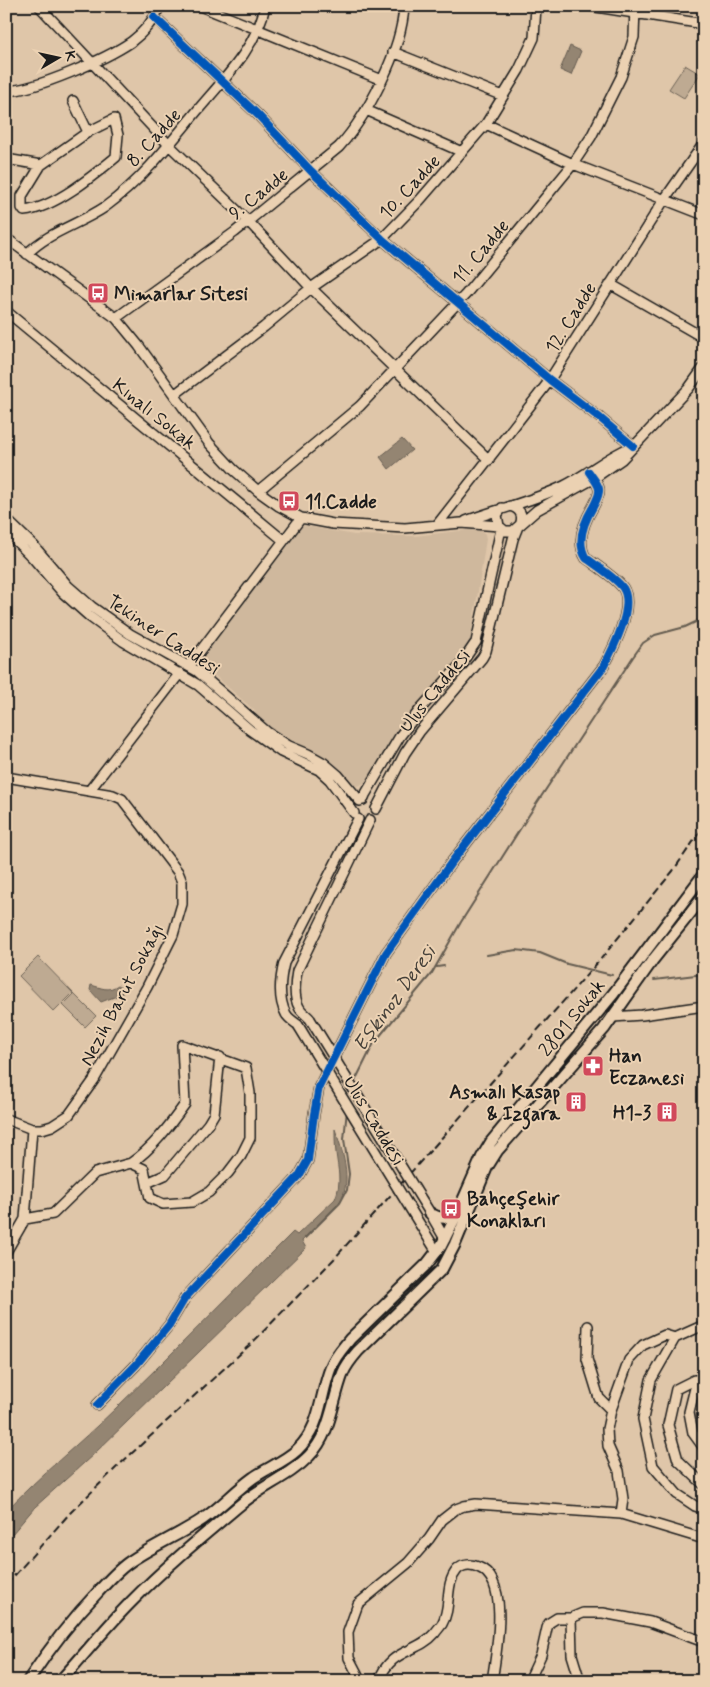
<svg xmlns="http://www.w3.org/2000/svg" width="710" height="1687" font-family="Mynerve,sans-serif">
  <rect width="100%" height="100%" fill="#dfc6a9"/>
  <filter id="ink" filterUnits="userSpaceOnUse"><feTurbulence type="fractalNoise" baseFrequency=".02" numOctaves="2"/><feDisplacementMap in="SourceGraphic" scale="10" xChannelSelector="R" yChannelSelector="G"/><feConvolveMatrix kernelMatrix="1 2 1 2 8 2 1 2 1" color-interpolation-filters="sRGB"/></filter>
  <g filter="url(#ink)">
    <path fill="#cfb89d" d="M 300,525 L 354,535 L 415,536 L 476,529 L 481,530 L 485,534 L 486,539 L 470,643 L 466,650 L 396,733 L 368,781 L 358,786 L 349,783 L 323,757 L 292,740 L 281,736 L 261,722 L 256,717 L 255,711 L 197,660 Z"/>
    <path fill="#beaa92" stroke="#6d6357" d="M 685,65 L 700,74 L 684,98 L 669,89 Z
      M 38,957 L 73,993 L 54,1012 L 19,976 Z
      M 74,994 L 96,1016 L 85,1027 L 63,1005 Z"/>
    <path fill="#948572" stroke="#645b50" d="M 570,46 L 581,51 L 571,75 L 560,70 Z
      M 402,439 L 412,450 L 389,469 L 380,457 Z
      M 91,985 C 102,988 108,992 118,985 L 122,987 L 122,994 L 101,1002 L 90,990 Z
      M 335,1129 C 342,1150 353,1180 340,1201 C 331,1214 313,1229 302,1241 L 306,1248 L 94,1454 L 35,1507 L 6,1541 L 6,1511 C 40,1475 79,1444 115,1409 C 175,1351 234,1291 293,1232 L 297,1235 L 335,1199 C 342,1183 338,1169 336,1153 C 335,1145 335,1137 335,1129 Z"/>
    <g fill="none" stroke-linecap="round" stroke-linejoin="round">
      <path stroke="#645b50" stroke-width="2" d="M 487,955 L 516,950 L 540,953 L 567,964 L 612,975
        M 437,967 L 444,966
        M 654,980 L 704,974
        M 354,1083 L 374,1043 L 432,973 L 461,922 L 529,815 L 633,657 L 643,643 L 655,635 L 685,627 L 704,618
        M 305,1238 L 340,1203 L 347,1190 L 349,1174 L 344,1139 L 347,1110"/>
      <g stroke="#1c1c1c" stroke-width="12">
        <path id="minor" d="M 39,6 L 169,145 L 248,221 L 311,288 L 489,460
          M 200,6 L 382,80
          M 590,6 L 704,24
          M 154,17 L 258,115 L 311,171 L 382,239 L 550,380 L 600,418 L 633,446
          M 393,52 L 503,96
          M 6,91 C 36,90 106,59 131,42 C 143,33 154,20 160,6
          M 73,101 L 88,132
          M 366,110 L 462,152
          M 114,119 L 118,135 L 116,157 C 93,176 54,208 24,211 L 22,208 L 22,196 L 41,165 L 88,132 Z
          M 486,124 L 573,164 L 704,215
          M 6,159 L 41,165
          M 6,238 L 116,318 L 139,346 L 209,443 L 234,470 L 258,491 L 279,506 L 301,518 L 333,524 L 405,528 L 461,523 L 499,526
          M 27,254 C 48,232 80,224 105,207 C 141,181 169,145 197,111 C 223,80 257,47 265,6
          M 610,284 L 704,338
          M 6,311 L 283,540
          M 116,318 L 235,232 L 339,147 C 368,115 402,50 404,6
          M 174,395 L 264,327 L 311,288 L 382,239 L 420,200 L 486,124 L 519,70 L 534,38 L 536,6
          M 258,491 L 360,406 L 466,294 L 573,164 L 591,137 L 621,77 L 634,37 L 635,6
          M 510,506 C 520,508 524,516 520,525
          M 502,508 L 497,515 L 499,526 L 505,531 L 513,531 L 537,510 L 593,479 L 622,459 L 689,388 L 704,367
          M 6,519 L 33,545 L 68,586 L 92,607 L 130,634 L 197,671 L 267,732 L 289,746 L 308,754 L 324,763 L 338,775 L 360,801
          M 466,521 C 499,509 533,501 564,486 C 588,474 607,457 631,447
          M 437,525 L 547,384 L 664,200 L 704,143
          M 6,531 L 33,558 L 63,593 L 90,617 L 123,641 L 198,685 L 250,730 L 281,752 L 319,770 L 330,780 L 354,813
          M 189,666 L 301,518
          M 6,777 L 113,795 L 122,799 L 178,872 L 182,882 L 182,904 L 173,935 L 147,987 L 94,1080 L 69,1115 L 52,1126 L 42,1129 L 32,1129 L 6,1119
          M 89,791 L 180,673
          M 363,800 L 365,795 L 400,736 L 422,707 L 461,664 L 476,642 L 501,529
          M 376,809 L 405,753 L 420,731 L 482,658 L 486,651 L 513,539 L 517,529
          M 613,1017 L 642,1015 L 704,1006
          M 310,1019 C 307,1015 301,1012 299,1007 C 293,997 295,982 297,971 L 370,820
          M 298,1025 C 294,1022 288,1018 286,1014 C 278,999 280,979 284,963 L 358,819
          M 32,1129 L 25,1219 L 53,1214 L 95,1173 L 131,1163 L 144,1169 L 150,1198 L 163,1204 L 192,1202 L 209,1192 L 228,1173 L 241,1156 L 250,1138 L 250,1093 L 246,1068 L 182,1045 L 185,1104 C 170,1125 153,1148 131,1163
          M 147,1183 L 165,1175 L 208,1124 L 214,1114 L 220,1057
          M 430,1213 L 445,1239
          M 419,1223 L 437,1252
          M 6,1252 L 25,1219
          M 588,1326 L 587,1359 L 599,1398 L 611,1410
          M 675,1338 L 651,1380 L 643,1419 L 653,1466 L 677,1494 L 695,1506 L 704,1509
          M 704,1380 L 694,1380 L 676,1389 L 668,1425 L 678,1460 L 704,1485
          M 704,1380 L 695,1388 L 689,1412 L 693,1433 L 704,1448
          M 97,1405 L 136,1365 L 169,1325 L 185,1298 L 299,1176 L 308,1160 L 314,1114 L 319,1087 L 386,953 L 451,863 L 604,666 C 613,649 635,607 623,588 C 616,578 597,566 586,558 C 576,542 584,522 593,507 C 596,501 600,495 599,489 C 598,483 592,477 589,472
          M 621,1514 L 623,1499 L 619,1471 L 608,1446 L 607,1429 L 611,1410 L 629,1360 L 643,1345 L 665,1335 L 675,1338 L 704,1325
          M 571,1618 L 572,1655 L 580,1681
          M 361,1681 L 349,1658 L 348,1632 L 358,1604 L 408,1563 L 429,1539 L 442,1520 L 456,1509 L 464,1506 L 476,1504 L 621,1514 L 704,1539
          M 379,1681 C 390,1648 417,1654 435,1633 C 437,1630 440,1627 442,1624 C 452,1607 444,1585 457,1570 C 463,1564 471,1564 478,1567 C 511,1579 496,1654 492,1681
          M 529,1681 L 541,1655 L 547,1628 L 549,1623 L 557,1618 L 571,1618 L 583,1613 L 603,1613 L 650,1622 L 704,1642"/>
      </g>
      <g stroke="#1c1c1c" stroke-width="14">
        <path id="major" d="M 430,1213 C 439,1219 447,1220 457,1214
          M 28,1681 C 49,1649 72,1619 98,1592 C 107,1582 117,1571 128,1563 C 152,1546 179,1535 203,1519 C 221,1507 235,1491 253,1478 C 267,1468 284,1462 297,1450 C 322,1426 319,1397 331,1367 C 335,1356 343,1348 350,1339 L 427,1264 L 441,1246 L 457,1214 L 482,1157 L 491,1142 L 614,993 L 704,874
          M 60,1681 C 84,1655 106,1627 131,1602 C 165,1567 204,1535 241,1504 C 262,1486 290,1476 309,1456 C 331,1434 332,1401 343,1373 C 346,1365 352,1358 358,1351 L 442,1269 L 455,1244 L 487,1167 L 497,1151 L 604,1029 L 652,961 L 704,896"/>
      </g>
      <use href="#minor" stroke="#ebd1b2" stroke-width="9"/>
      <use href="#major" stroke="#ebd1b2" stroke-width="10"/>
      <path stroke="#1c1c1c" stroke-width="2" stroke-dasharray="8 4" stroke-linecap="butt" d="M 6,1585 L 70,1513 L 119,1465 L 253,1342 L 333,1260 L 600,960 L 673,871 L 704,826"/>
      <g stroke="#1c1c1c" stroke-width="12" stroke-linecap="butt">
        <path id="minor-bridge" d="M 310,1019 L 430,1213
          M 298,1025 L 419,1223"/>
      </g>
      <use href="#minor-bridge" stroke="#ebd1b2" stroke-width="9"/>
      <g stroke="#ebd1b2" stroke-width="11">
        <path id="cycleway" d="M 154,17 L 258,115 L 311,171 L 382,239 L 550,380 L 600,418 L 633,446
          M 97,1405 L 136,1365 L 169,1325 L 185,1298 L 299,1176 L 308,1160 L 314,1114 L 319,1087 L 386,953 L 451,863 L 604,666 C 613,649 635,607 623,588 C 616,578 597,566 586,558 C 576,542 584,522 593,507 C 596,501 600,495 599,489 C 598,483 592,477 589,472"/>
      </g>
      <use href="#cycleway" stroke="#0057b8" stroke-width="8"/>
    </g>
  </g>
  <defs>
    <g id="bus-square" transform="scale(1.125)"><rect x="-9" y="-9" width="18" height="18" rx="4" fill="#d1495b" stroke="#ebd1b2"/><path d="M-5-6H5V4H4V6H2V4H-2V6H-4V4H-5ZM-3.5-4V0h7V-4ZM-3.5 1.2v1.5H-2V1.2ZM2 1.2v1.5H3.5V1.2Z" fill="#fff"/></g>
    <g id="pharmacy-square" transform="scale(1.125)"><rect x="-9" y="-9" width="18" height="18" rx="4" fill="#d1495b" stroke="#ebd1b2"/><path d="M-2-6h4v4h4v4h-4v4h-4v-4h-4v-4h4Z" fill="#fff"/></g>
    <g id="building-square" transform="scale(1.125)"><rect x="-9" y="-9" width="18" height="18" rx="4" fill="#d1495b" stroke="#ebd1b2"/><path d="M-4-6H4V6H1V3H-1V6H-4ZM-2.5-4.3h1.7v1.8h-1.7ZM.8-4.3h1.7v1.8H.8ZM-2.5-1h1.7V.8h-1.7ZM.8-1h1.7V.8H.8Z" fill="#fff"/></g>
  </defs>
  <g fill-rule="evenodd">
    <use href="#bus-square" x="98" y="293"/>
    <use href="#bus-square" x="289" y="501"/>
    <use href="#pharmacy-square" x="593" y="1066"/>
    <use href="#building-square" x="576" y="1102"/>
    <use href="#building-square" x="667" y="1112"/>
    <use href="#bus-square" x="451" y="1209"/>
  </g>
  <g text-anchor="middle" stroke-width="4" stroke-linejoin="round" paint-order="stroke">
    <g font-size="19" fill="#1c1c1c" stroke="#ebd1b2">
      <text transform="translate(153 137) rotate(-48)" y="7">8. Cadde</text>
      <text transform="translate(409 186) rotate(-47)" y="7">10. Cadde</text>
      <text transform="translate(258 193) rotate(-39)" y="7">9. Cadde</text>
      <text transform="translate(480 251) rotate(-50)" y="7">11. Cadde</text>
      <text transform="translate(570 317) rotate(-58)" y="7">12. Cadde</text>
      <text transform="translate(155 413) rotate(39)" y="7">Kınalı Sokak</text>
      <text transform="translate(164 634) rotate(33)" y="7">Tekiner Caddesi</text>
      <text transform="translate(434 690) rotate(-51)" y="7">Ulus Caddesi</text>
      <text transform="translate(121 994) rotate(-62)" y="7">Nezih Barut Sokağı</text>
      <text transform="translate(571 1017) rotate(-51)" y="7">2801 Sokak</text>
      <text transform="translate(375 1120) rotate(59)" y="7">Ulus Caddesi</text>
    </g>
    <g font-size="19" font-weight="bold" fill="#1c1c1c" stroke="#ebd1b2" text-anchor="start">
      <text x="114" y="300">Mimarlar Sitesi</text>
      <text x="305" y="508">11.Cadde</text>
      <text x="609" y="1062">Han<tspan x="609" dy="22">Eczanesi</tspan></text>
      <text x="560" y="1098" text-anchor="end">Asmalı Kasap<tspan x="560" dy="22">&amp; Izgara</tspan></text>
      <text x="651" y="1119" text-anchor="end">H1-3</text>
      <text x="467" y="1205">Bahçeşehir<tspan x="467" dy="22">Konakları</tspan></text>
    </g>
    <g font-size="20" font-style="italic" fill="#46413a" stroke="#ebd1b2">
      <text transform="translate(394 998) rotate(-54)" y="7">Eşkinoz Deresi</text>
    </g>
  </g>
  <rect width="710" height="1687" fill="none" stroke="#ebd1b2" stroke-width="25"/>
  <rect x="12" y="12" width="685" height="1662" fill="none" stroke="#1c1c1c" stroke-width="2" filter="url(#ink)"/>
  <g transform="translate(58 58) rotate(81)" stroke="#ebd1b2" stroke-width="4" paint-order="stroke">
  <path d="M0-4L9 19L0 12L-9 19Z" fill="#1c1c1c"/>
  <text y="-8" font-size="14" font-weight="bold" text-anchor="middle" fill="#1c1c1c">K</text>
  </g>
</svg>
